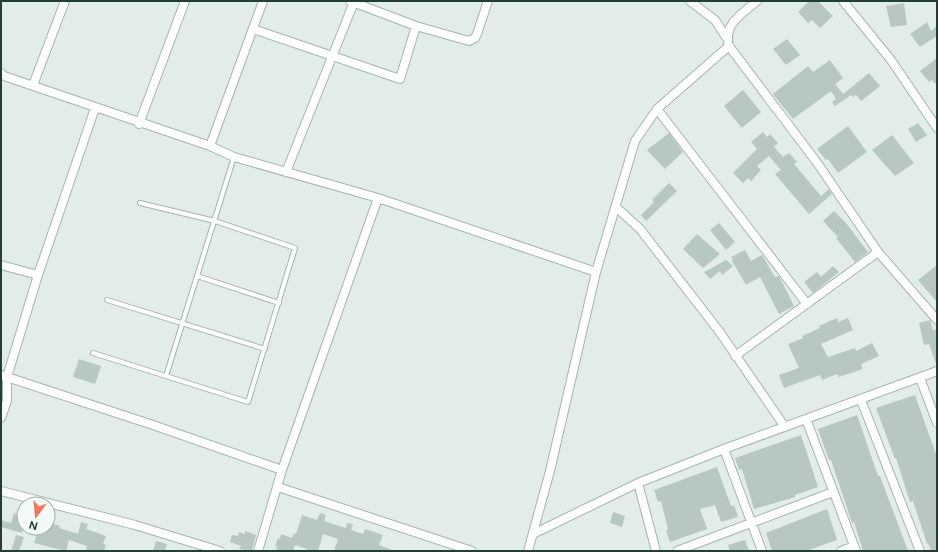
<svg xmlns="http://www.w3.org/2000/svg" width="938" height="552" font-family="Figtree,sans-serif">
  <rect width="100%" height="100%" fill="#e2ede7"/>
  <path fill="#b7c8c0" d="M 809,1 L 818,1 L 833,16 L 820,28 L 812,20 L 808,23 L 798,12 Z
    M 904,3 L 907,25 L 891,27 L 886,6 Z
    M 927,22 L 931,31 L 937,26 L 937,36 L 920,47 L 910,34 Z
    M 787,39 L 800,55 L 786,65 L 773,49 Z
    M 937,58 L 937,85 L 932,80 L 929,82 L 920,71 Z
    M 830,60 L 843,78 L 835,84 L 843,94 L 869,73 L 880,86 L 861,101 L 856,95 L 853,97 L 851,95 L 835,106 L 832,102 L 836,99 L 831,91 L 793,119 L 773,94 L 808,66 L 813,72 Z
    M 743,90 L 761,112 L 742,128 L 724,106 Z
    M 918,123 L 927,135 L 916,142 L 908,129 Z
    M 848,126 L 867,152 L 838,173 L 828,159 L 826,160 L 817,149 Z
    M 763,132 L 767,137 L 770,134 L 778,143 L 774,147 L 783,157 L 789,153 L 797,162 L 794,164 L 821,196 L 829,189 L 832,194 L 809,214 L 775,174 L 781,170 L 769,156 L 757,166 L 761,170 L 751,181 L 748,178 L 743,183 L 733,173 L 757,149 L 751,142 Z
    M 669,133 L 683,152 L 665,169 L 647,150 Z
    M 892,135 L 914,163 L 895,176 L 872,150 Z
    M 669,183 L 677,191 L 646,221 L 641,215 L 654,202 L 652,200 Z
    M 834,211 L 846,223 L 868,252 L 855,262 L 836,238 L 838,237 L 823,221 Z
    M 719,223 L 735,242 L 726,250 L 710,230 Z
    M 697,234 L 720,254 L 703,268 L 683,249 Z
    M 745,250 L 751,261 L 762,255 L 775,277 L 779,276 L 794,306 L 779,314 L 760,277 L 746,285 L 732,261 L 733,259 L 731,257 Z
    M 726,260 L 733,266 L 722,275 L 720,271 L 710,279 L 704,272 Z
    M 937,265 L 937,302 L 918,280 Z
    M 833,266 L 839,272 L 813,293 L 804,282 L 817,272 L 821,277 Z
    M 837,318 L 838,322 L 848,318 L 853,330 L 821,344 L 828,357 L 855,348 L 856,351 L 872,343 L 879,356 L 861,364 L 863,369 L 839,377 L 837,374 L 822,380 L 820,375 L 784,388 L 779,375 L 799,368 L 788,344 L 803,338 L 802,336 L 820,328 L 819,326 Z
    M 930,320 L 933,330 L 937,329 L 936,364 L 929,344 L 924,345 L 919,323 Z
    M 79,359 L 101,366 L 95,384 L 73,377 Z
    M 915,395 L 937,457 L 937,551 L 931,551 L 928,543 L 927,544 L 913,501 L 910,502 L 896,458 L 895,459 L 876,408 Z
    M 857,415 L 878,476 L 880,476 L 908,551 L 863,551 L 854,522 L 852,523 L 831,460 L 829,460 L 818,429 Z
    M 801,435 L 818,487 L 795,495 L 795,497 L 754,509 L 742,469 L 739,470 L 735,458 Z
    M 717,467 L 731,506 L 734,505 L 738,517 L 721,522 L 715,505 L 700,509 L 707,529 L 670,542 L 666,530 L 668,529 L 661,501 L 658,502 L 654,490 Z
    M 827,509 L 837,540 L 806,551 L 772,551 L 766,533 Z
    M 613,512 L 625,516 L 622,527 L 610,523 Z
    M 14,513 L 24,516 L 22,533 L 1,527 L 1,520 L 11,523 Z
    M 320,513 L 326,515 L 324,521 L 346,528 L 347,523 L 353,524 L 351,530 L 363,534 L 365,529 L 383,535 L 379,545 L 395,551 L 334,551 L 338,539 L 323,534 L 318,551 L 306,551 L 307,549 L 295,545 L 293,551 L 276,551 L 277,547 L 275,546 L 278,538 L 280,539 L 281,534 L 292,538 L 294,533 L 296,534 L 302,515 L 317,520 Z
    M 48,522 L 60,526 L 59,528 L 78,534 L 81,522 L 88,524 L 86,529 L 106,536 L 103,544 L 106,545 L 104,551 L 86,551 L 87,546 L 69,540 L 66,551 L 34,543 L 39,528 L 48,528 Z
    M 245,531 L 256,535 L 252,551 L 239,549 L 241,546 L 230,542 L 232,535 L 238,536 L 239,532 L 245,534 Z
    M 16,535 L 24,537 L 19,551 L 11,551 Z
    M 745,540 L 749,551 L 730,551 L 728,545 Z
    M 156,541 L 167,544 L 165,551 L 153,551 Z"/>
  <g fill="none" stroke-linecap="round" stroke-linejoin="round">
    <g stroke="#a4b5ae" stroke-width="6">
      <path id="lane" d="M 197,276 L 279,303
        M 107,300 L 265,349
        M 93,353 L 248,402 L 295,248 L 215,221 L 140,203
        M 166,376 L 234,157"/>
    </g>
    <g stroke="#a4b5ae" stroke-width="10">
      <path id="street" d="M 350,1 L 416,26 L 469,41 L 475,38 L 477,34 L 488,1
        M 690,1 L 715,20 L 726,37
        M 843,1 L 891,60 L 937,128
        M 253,29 L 400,79 L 416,26
        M 729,46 L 818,164 L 878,252 L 937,320
        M 1,73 L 4,76 L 210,146 L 234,157 L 378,198 L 596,272
        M 33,85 L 65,1
        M 657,109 L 807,304
        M 139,124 L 185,1
        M 210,146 L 263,1
        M 286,172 L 354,2
        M 616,207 L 640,229 L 719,331 L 785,427
        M 1,265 L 38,275
        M 735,356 L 878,252
        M 1,375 L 153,425 L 282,470 L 258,551
        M 920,378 L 937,423
        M 861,400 L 920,551
        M 1,418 L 7,401 L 7,377 L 38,275 L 95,108
        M 806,419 L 856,551
        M 724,449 L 762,551
        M 282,470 L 378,198
        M 638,483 L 656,551
        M 278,487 L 472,551
        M 1,491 L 135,525 L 220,551
        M 533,534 L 638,483 L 724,449 L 937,371
        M 528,551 L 550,471 L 596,272 L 635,141 L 657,109 L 729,46 C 723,24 742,14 757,1
        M 677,551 L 833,492
        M 841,551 L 854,546"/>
    </g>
    <use href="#lane" stroke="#fff" stroke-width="4"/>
    <use href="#street" stroke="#fff" stroke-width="8"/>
  </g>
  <rect width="938" height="552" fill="none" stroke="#213f35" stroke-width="4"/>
  <g transform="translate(36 516) rotate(196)"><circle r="19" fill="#f3f9f6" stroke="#9fafa9"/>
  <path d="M0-3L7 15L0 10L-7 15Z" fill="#f67357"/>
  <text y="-6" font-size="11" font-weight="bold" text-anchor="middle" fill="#213f35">N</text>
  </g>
</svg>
